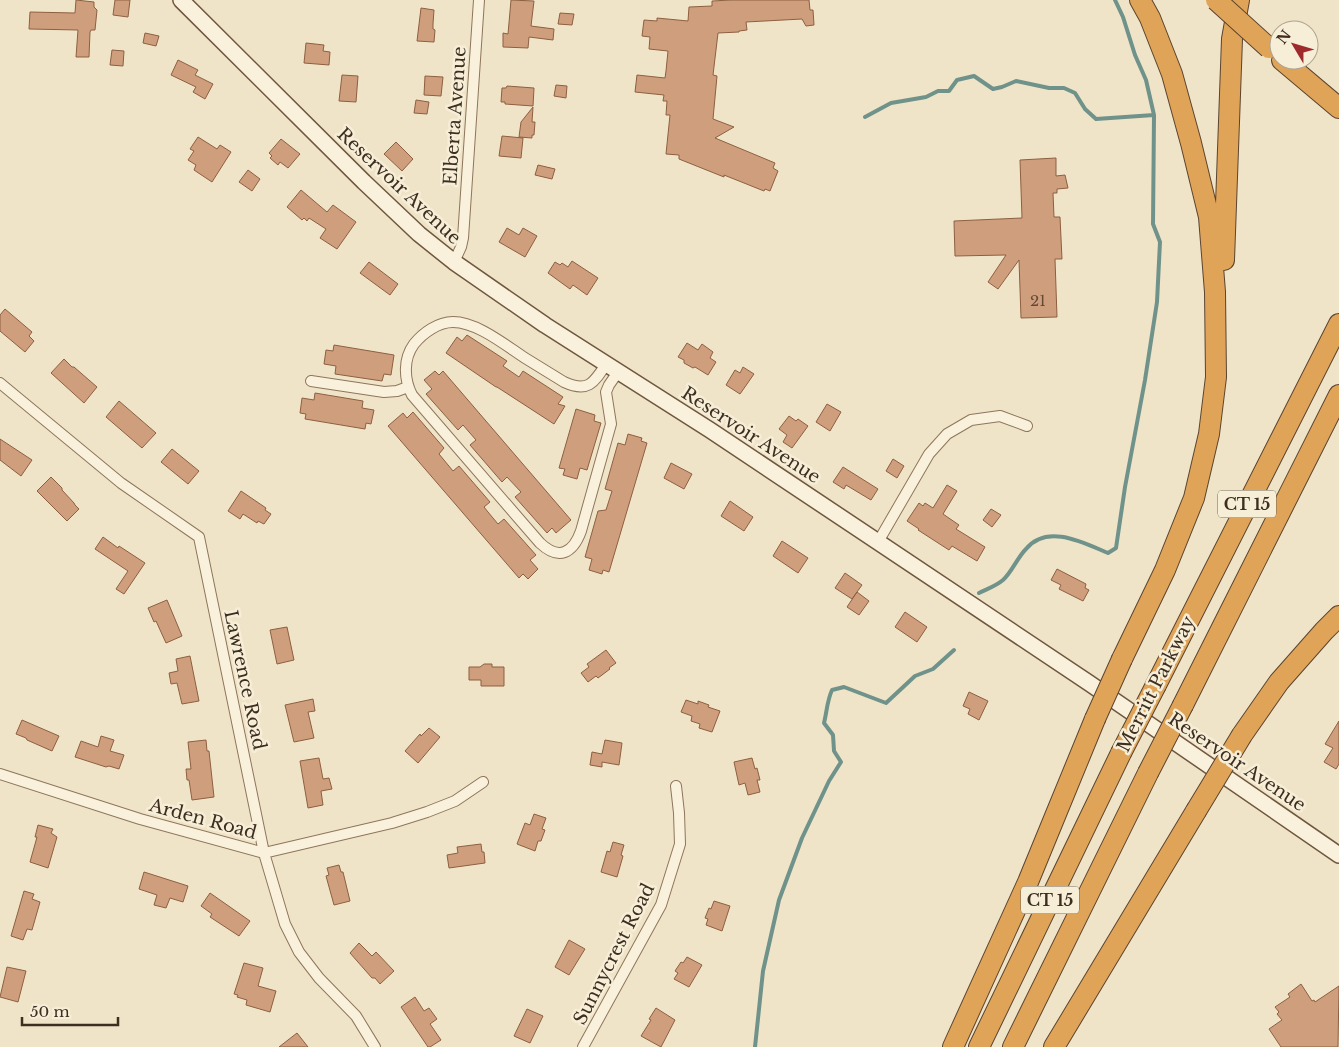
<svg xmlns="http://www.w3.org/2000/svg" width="1339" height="1047" font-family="'Libre Baskerville',serif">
  <rect width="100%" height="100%" fill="#f0e4c8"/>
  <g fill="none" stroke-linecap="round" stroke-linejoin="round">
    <path stroke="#6f938a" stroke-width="4" d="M 865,117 L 891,103 L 926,97 L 938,91 L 949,91 L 957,80 L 974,76 L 993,89 L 1002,87 L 1016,81 L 1049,88 L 1064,88 L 1075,93 L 1085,109 L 1096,119 L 1154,115
      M 979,593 C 987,589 996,586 1003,580 C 1012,572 1017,558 1026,549 C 1047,523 1084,543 1108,553 L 1116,548 L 1125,487 L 1145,380 L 1157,302 L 1160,242 L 1153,224 L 1154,115 L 1146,80 L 1135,55 L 1123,17 L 1115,0
      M 755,1047 L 763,971 L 779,900 L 802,838 L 829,781 L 841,762 L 834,751 L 833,735 L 824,723 C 827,711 827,701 832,690 L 844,687 L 886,703 L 915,676 L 933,669 L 954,650"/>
  </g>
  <path fill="#cf9f7d" stroke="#8d5f41" d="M 76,0 L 94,2 L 94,7 L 97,10 L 95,30 L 91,30 L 90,32 L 89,57 L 76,57 L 78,30 L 29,29 L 30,12 L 75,13 Z
    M 115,0 L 130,0 L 128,17 L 113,15 Z
    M 511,0 L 534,1 L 531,26 L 554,29 L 553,40 L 529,37 L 528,48 L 503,47 L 503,33 L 508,34 Z
    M 731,0 L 809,0 L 810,10 L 813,10 L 814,25 L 806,26 L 802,19 L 746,22 L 747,30 L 739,31 L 739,32 L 718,33 L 713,75 L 717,76 L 713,119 L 734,127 L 715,138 L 775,163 L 773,168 L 778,171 L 770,191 L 765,189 L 764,191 L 724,175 L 724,177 L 679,159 L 679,155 L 666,154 L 670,115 L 666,115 L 667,101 L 663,101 L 664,95 L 635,92 L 637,75 L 665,78 L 666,71 L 668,51 L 649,49 L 650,37 L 642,36 L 644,20 L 657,21 L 657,18 L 688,21 L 689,7 L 712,6 L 712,1 Z
    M 421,8 L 434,10 L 433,24 L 433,29 L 435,30 L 434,42 L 417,41 Z
    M 560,13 L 574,14 L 572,25 L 558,24 Z
    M 145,33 L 159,36 L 156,46 L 143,43 Z
    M 306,43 L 324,45 L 323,51 L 330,52 L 329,65 L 304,63 Z
    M 112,50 L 124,51 L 123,66 L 110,65 Z
    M 178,60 L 198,70 L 195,75 L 213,84 L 205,99 L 193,92 L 196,87 L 171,75 Z
    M 342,75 L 358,76 L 356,102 L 339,101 Z
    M 425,76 L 443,77 L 441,96 L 424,95 Z
    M 556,85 L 567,86 L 566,98 L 554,96 Z
    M 507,86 L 534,88 L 533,106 L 505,104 L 505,102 L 501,102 L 502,88 L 506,88 Z
    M 416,100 L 429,102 L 427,114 L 414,113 Z
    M 533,107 L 532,122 L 535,122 L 534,135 L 532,135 L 532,138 L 519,137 L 521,122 Z
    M 502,136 L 523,138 L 521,158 L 499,156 Z
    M 198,137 L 217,149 L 220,145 L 231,152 L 212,182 L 194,170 L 196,165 L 188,160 L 194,151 L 190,149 Z
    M 281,139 L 300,154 L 288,168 L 280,162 L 278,165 L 270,158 L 272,156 L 269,153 Z
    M 396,142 L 413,159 L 402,171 L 384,154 Z
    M 1056,158 L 1056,176 L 1065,175 L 1068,188 L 1057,189 L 1057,193 L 1053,193 L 1054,217 L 1060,217 L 1062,259 L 1055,259 L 1057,317 L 1021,318 L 1019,260 L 998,289 L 988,282 L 1006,255 L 955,256 L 954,221 L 1022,218 L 1020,160 Z
    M 538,165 L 555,169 L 552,179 L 535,175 Z
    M 248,170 L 260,179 L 252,191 L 239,182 Z
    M 301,190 L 327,212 L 333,205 L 356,222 L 337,249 L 320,238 L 326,229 L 309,218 L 307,221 L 304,218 L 302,220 L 287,207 Z
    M 507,228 L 519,235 L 523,228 L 537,236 L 525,257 L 499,242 Z
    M 572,261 L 598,278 L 587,295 L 573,285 L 570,289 L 548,273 L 555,262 L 560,265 L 562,263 L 568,267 Z
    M 369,262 L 398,284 L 390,295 L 360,273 Z
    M 5,309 L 32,332 L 29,336 L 34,341 L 25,352 L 0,331 L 0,315 Z
    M 467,335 L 507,361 L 503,366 L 519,377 L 523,371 L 563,397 L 558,404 L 565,406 L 554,424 L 497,387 L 496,387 L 446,353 L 457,337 L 462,341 Z
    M 687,343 L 698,350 L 702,344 L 713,352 L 710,358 L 716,362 L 708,375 L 695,367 L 693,368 L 684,363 L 684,360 L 678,357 Z
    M 334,345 L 394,355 L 391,375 L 384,374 L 382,381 L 335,374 L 336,366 L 324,364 L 326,350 L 333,351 Z
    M 64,359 L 72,367 L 74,367 L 97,387 L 84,403 L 51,373 Z
    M 743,367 L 754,374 L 740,394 L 726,385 L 735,370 L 740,373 Z
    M 435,371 L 439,375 L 443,371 L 528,470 L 571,520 L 556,533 L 552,528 L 547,533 L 515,497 L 521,492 L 507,477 L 502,482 L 470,445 L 476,440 L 463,425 L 458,430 L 426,394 L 432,389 L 424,380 Z
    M 315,393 L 363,401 L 362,408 L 374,410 L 371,424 L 366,423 L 365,429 L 305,419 L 306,414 L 300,413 L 302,398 L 314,400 Z
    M 119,401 L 156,433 L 142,448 L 106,417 Z
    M 827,404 L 841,412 L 830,431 L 816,422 Z
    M 576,409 L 595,415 L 594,421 L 601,423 L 587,470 L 580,468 L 577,479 L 563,475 L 565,469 L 559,468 Z
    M 413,412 L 444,448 L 439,454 L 453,471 L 459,466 L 490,502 L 484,507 L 488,512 L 498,524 L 504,519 L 536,555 L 530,560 L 538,569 L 528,579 L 523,574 L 519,578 L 388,426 L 403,413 L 407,418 Z
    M 789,416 L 796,421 L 798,419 L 808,426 L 792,448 L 783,442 L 787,435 L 779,429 Z
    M 628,434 L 642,438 L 641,441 L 647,443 L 609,572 L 603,570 L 602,574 L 589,570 L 592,559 L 585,557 L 598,511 L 606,510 L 612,491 L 605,489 L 618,443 L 625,445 Z
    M 0,439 L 32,460 L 21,476 L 0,460 Z
    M 172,449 L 199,471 L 188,484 L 161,462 Z
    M 893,459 L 904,466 L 897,478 L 886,471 Z
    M 671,463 L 692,474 L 684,489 L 664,478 Z
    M 843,467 L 878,489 L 871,500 L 846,485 L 844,489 L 833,482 Z
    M 51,477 L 62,488 L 62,490 L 74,503 L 75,505 L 79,509 L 67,521 L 37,491 Z
    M 947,485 L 957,491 L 943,514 L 959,525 L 956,529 L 985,547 L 977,561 L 952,546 L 949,550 L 918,530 L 919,529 L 907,521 L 919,503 L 923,506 L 925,503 L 933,508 Z
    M 241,491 L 266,508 L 265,510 L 271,514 L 264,524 L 258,521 L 257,523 L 243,514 L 240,519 L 228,511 Z
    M 730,501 L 753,517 L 744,531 L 721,516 Z
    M 991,509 L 1001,515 L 992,527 L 983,520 Z
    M 103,537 L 118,548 L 119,546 L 145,563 L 124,594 L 116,589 L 128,571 L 95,549 Z
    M 782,541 L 808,558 L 798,573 L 773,556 Z
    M 1057,569 L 1086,584 L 1085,588 L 1089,590 L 1083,601 L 1059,589 L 1061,585 L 1051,580 Z
    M 845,573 L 862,585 L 852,599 L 835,588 Z
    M 857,592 L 869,601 L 859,615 L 847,607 Z
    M 167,600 L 182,636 L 166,643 L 156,621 L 154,622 L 148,608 Z
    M 905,612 L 927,627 L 917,642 L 895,627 Z
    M 287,627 L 294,660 L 277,664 L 270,630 Z
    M 606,650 L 616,663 L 609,668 L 610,669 L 598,678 L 596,676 L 588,682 L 581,673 L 589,667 L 587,664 Z
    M 190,656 L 199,701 L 182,704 L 177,683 L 171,684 L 169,673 L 178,671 L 176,659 Z
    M 484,664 L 492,664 L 492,667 L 504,667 L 504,686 L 481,686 L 481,680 L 469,680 L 469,667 L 480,667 Z
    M 969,692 L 988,701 L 979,720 L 968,714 L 970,709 L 963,706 Z
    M 313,699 L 315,711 L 308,712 L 314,738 L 294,742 L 285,705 Z
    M 686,700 L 698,704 L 698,701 L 709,705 L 708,707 L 720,711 L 712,732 L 699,728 L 700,724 L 691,721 L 692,716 L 681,712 Z
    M 22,720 L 59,736 L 52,751 L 27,740 L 26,738 L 16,734 Z
    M 1339,721 L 1339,764 L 1336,769 L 1324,762 L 1333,748 L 1325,744 Z
    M 429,728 L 440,737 L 418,763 L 405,751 L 420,734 L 421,736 Z
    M 101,736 L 114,740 L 110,751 L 124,755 L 119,769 L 109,766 L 106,767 L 75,757 L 81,741 L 98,747 Z
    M 206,740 L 207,751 L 209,751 L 214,797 L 192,800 L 189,780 L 187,780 L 186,769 L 191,769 L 188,742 Z
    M 605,740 L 622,743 L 619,765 L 602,762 L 602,767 L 590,765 L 592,752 L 602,754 Z
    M 319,758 L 323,779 L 329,778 L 332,789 L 321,791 L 323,805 L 308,808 L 300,761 Z
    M 752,758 L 755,769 L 757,768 L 760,780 L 757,780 L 760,792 L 748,795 L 745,783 L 739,785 L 734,762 Z
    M 534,814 L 546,818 L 542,829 L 545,830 L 541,841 L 538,841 L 535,851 L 517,844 L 525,823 L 530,825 Z
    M 38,825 L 53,829 L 51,833 L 57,837 L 48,868 L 30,862 L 37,837 L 35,837 Z
    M 613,842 L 624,845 L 621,855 L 623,856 L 617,877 L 601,872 L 607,851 L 610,852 Z
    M 481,844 L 482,852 L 484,852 L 485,863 L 449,868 L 447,855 L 458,853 L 457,847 Z
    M 339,865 L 341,872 L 343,872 L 350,901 L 334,905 L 326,876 L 329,875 L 327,868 Z
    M 144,872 L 188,886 L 183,902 L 170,898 L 166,908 L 154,905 L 157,895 L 139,889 Z
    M 24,891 L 34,894 L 32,899 L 40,902 L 32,930 L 27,929 L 23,940 L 11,936 Z
    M 210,893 L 250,921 L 239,936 L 210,917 L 212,914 L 201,906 Z
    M 714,901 L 730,906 L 722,931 L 706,925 L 708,919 L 705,918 L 709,908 L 711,909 Z
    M 569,940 L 585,949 L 569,975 L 555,967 Z
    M 359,943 L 372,956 L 376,952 L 394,971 L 380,984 L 375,978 L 372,978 L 350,953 Z
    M 687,957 L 702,965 L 689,987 L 674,979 L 678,973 L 675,971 L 681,962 L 683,963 Z
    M 244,963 L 263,968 L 258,986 L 276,991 L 270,1012 L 246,1005 L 247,1000 L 237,997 L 238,995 L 234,994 Z
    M 7,967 L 26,971 L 18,1002 L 0,997 Z
    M 1301,984 L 1312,1001 L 1314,1000 L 1315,1002 L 1339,986 L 1338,1047 L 1281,1047 L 1269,1029 L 1282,1020 L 1277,1014 L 1279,1012 L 1275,1007 L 1290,997 L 1288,994 Z
    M 415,997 L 424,1011 L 429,1008 L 437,1019 L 430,1024 L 441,1040 L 430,1047 L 428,1047 L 401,1007 Z
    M 656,1008 L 675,1020 L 661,1047 L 641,1036 L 651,1020 L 649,1019 Z
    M 527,1009 L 543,1016 L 530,1043 L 514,1036 Z
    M 297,1033 L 308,1047 L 279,1047 Z"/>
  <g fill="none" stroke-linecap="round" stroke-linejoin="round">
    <g stroke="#8d765c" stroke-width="12">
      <path id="minor" d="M 454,262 L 461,247 L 463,238 L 479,0
        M 606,364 C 594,383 588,393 564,382 C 551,374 538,366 525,358 C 505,345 477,322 453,322 C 438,322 423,333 414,344 C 403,359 404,379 412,395 L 540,543 C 559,561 573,553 581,531 L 611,424 L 606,392 L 609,385 L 618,372
        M 311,381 L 384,392 L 397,391 L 408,387
        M 0,383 L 121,483 L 199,537 L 264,853 L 285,924 L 299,952 L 319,978 L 356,1016 L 375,1047
        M 878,542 L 929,454 L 947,434 L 971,420 L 1000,416 L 1027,426
        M 0,774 L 140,819 L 264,853 L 392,823 L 427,812 L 455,801 L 483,782
        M 583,1047 L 661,905 L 680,844 L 679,813 L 676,786"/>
    </g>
    <g stroke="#6f573f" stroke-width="18">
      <path id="secondary" d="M 181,0 L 364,182 L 419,234 L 454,262 L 545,325 L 710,430 L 878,542 L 1089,683 L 1339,855"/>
    </g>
    <g stroke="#5b4430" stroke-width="22">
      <path id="motorway" d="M 1282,60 L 1339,108
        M 1224,260 L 1232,39 L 1239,0
        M 1122,659 L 1165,570 L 1194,498 L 1209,434 L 1216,377 L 1215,292 L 1209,217 L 1191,143 L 1172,74 L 1150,18 L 1140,0
        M 1156,685 L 1339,324
        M 1183,705 L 1339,395
        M 1242,735 L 1279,682 L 1324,631 L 1339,616
        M 953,1047 L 1028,882 L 1095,719
        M 979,1047 L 1121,753
        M 1013,1047 L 1148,773
        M 1054,1047 L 1196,811"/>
    </g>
    <use href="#minor" stroke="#faf1dc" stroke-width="10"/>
    <use href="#secondary" stroke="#faf1dc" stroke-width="15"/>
    <use href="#motorway" stroke="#e0a458" stroke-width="20"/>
    <g stroke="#5b4430" stroke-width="22" stroke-linecap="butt">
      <path id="motorway-bridge" d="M 1216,0 L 1269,48
        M 1095,719 L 1122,659
        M 1121,753 L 1156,685
        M 1148,773 L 1183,705
        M 1196,811 L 1242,735"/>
    </g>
    <use href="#motorway-bridge" stroke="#e0a458" stroke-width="20"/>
  </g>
  <g text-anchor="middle" stroke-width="5" stroke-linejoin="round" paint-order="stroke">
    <g font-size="15" fill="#624a37">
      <text x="1038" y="306">21</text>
    </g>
    <g fill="#f7eed8" stroke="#756857" stroke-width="1">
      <rect x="1218" y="490.5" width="58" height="27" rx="4"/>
      <rect x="1021" y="886.5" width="58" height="27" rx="4"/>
    </g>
    <g font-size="16" font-weight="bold" fill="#3d2e20">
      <text x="1247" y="510">CT 15</text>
      <text x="1050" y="906">CT 15</text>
    </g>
    <g font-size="18" fill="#3d2e20" stroke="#f7eed8">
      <text transform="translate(455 116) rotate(-86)" y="6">Elberta Avenue</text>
      <text transform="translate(399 186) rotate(43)" y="6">Reservoir Avenue</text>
      <text transform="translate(751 435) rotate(33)" y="6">Reservoir Avenue</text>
      <text transform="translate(245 680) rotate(78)" y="6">Lawrence Road</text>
      <text transform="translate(1156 684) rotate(-63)" y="6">Merritt Parkway</text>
      <text transform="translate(1237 762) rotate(34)" y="6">Reservoir Avenue</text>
      <text transform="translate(203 819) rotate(15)" y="6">Arden Road</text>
      <text transform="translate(614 954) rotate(-63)" y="6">Sunnycrest Road</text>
    </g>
  </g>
  <g transform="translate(1294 45) rotate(308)"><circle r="24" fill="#f7eed8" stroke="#ada18e"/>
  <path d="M0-4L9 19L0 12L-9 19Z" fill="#9e2a2b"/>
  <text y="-8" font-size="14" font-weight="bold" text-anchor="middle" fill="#3d2e20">N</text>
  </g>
  <path d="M22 1017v8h96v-8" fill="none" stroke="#3d2e20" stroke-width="2.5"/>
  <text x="30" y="1017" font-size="15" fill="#3d2e20" stroke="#f7eed8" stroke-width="4" paint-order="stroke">50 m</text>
</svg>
